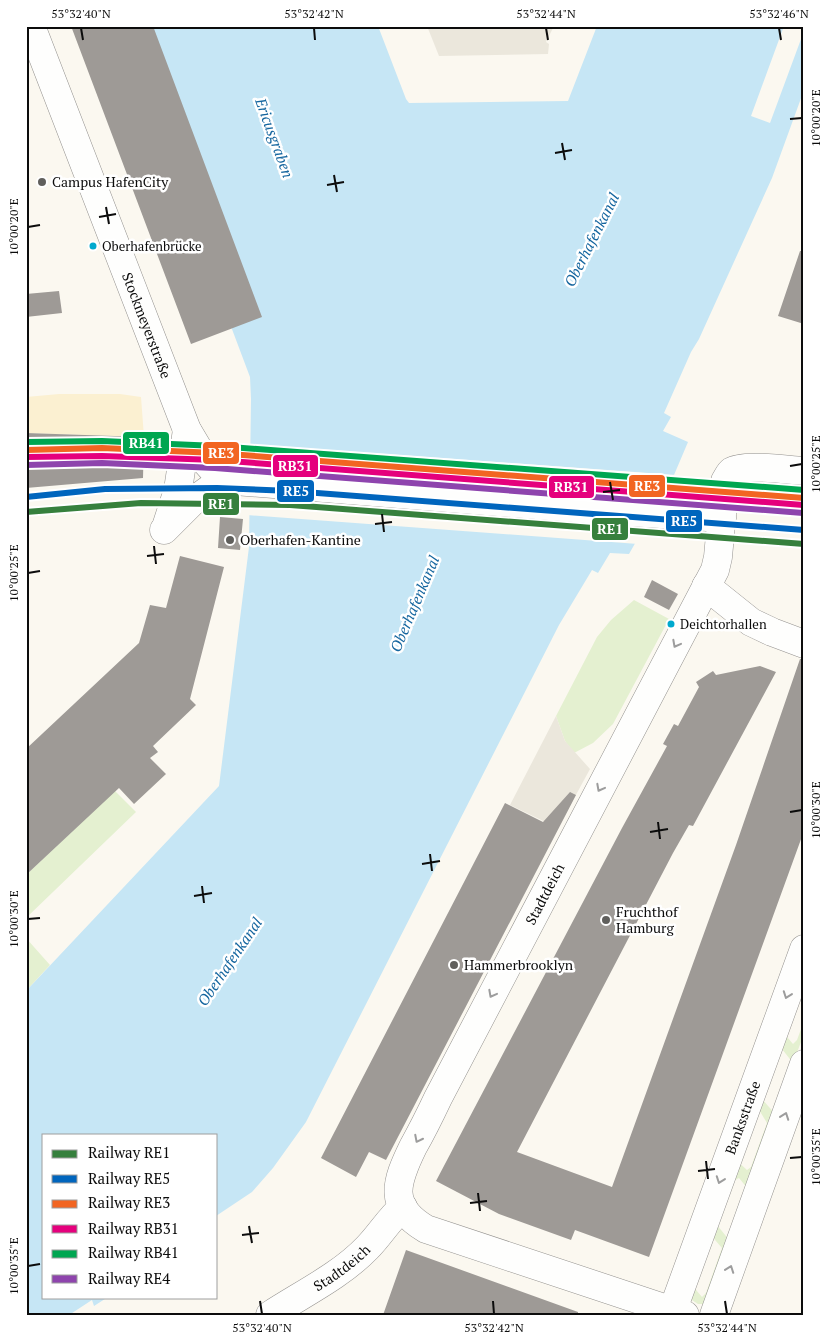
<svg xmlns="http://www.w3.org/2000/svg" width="830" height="1341" font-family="'PT Serif',serif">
  <rect width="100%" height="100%" fill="#fbf8f0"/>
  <path fill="#e4f0d0" d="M 634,600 L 669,619 L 613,724 L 593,743 L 574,753 L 565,741 L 556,716 L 597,637 L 611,620 Z
    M 115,791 L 136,812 L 26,918 L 26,875 Z
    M 26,938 L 50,965 L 26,991 Z
    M 804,1021 L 804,1034 L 793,1063 L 782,1049 L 762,1099 L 776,1115 L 748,1189 L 739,1178 L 733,1181 L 717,1225 L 730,1241 L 704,1304 L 698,1304 L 689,1298 L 691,1284 L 702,1297 L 706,1293 L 722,1248 L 709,1233 L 735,1159 L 747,1170 L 751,1167 L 767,1123 L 756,1105 L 783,1032 L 793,1044 L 797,1040 Z"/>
  <path fill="#fbf0d1" d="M 59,394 L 120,394 L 141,397 L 144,437 L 26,433 L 26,397 Z"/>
  <path fill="#ebe7dc" d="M 427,26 L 554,26 L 546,42 L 549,44 L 548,54 L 439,56 Z
    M 556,716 L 565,741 L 590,769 L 558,828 L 510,805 Z"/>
  <path fill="#c6e6f5" d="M 118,26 L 378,26 L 406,99 L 409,103 L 568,101 L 597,26 L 804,26 L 804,90 L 772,178 L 699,339 L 691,352 L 664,413 L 671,417 L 663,431 L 688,442 L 674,475 L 629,554 L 610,553 L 598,573 L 592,570 L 559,625 L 306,1122 L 273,1168 L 252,1192 L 216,1216 L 216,1135 L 44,1135 L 44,1297 L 108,1297 L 94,1306 L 92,1300 L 69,1315 L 26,1315 L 26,991 L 219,786 L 249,547 L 251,399 L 250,377 Z"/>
  <path fill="#fbf8f0" d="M 784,26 L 804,26 L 804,31 L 770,123 L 751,116 Z
    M 248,444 L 676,475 L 638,544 L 247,515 Z"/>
  <path fill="#9e9a96" d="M 71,26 L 153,26 L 262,317 L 191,344 Z
    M 800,251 L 804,251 L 804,324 L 778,316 Z
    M 59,291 L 62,313 L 26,317 L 26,294 Z
    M 26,433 L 144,437 L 143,478 L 26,488 Z
    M 220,517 L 243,519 L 240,550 L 218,548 Z
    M 180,556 L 224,567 L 190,699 L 196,705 L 153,746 L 158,752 L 150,758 L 166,774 L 134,804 L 119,788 L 26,875 L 26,749 L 139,643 L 150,605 L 166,608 Z
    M 652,580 L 678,594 L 669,610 L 644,597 Z
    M 800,659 L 804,659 L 804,831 L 649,1257 L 575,1230 L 571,1240 L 499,1214 L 436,1181 L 622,828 L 667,746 L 663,744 L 674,724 L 678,726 L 699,687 L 696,682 L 713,671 L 716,675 L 760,666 L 776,672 L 693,826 L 689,825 L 673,853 L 517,1152 L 612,1187 L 736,845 Z
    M 570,792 L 576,795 L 386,1160 L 369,1152 L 356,1177 L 321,1158 L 505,803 L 543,822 Z
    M 406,1250 L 578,1312 L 578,1315 L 383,1315 Z"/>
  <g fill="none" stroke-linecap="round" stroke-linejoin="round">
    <g stroke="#94928f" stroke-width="29">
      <g id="street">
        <path id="s1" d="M 31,26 L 187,430 L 206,462 L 222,480"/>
        <path d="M 167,524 L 178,490 L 187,430"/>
        <path d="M 164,530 L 193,501 L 222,480 L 599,510 L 722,518"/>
        <path d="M 706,586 L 751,622 L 772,632 L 804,644"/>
        <path id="s2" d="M 270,1315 C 302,1294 340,1276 367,1248 C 380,1235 389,1219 403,1207"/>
        <path id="s3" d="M 671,1315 L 804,949"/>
        <path id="s4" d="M 685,1315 L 426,1229 C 387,1206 396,1182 413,1147 C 422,1131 430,1115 438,1098 L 715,570 L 718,557 L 725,481 C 727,478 729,473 732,471 C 743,464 789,470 804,471"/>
        <path d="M 714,1315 L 804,1064"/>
      </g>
    </g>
    <use href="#street" stroke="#fefefd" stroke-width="28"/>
    <g stroke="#fff" stroke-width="10">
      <path id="rail-1" d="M 26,512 L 141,503 L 290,505 L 804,544"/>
    </g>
    <g stroke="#fff" stroke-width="10">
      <path id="rail-2" d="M 26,497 L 105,489 L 217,488 L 291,491 L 804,530"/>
    </g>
    <g stroke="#fff" stroke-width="10">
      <path id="rail-3" d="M 26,450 L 102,448 L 216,453 L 804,498"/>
    </g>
    <g stroke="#fff" stroke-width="10">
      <path id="rail-4" d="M 26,457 L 102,456 L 216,460 L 803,505"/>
    </g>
    <g stroke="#fff" stroke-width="10">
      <path id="rail-5" d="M 26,442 L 102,441 L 217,446 L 804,490"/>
    </g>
    <g stroke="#fff" stroke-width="10">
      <path id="rail-6" d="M 26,465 L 102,463 L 215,468 L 803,513"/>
    </g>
    <use href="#rail-1" stroke="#36803d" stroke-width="6"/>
    <use href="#rail-2" stroke="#0065bd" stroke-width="6"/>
    <use href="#rail-3" stroke="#f26522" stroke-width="6"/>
    <use href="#rail-4" stroke="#e5007d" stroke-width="6"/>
    <use href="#rail-5" stroke="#00a651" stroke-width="6"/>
    <use href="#rail-6" stroke="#8e44ad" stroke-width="6"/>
  </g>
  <defs><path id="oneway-chevron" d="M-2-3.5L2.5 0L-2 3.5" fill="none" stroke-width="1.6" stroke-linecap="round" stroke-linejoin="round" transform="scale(1.25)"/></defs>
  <g stroke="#9d9d9d">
    <use href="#oneway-chevron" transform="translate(676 644) rotate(118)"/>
    <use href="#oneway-chevron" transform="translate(600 788) rotate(118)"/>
    <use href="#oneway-chevron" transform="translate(492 994) rotate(118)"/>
    <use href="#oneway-chevron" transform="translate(787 995) rotate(110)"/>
    <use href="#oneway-chevron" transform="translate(785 1116) rotate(-70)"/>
    <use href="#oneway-chevron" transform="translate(418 1139) rotate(117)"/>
    <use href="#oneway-chevron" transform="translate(720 1180) rotate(110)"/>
    <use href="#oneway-chevron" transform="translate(730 1269) rotate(-70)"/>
  </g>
  <path fill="none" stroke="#0c0c0c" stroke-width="2" d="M 81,28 L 83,40M 314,28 L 315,40M 546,28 L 548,40M 779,28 L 781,40M 790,119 L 802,118M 562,143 L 565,160M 555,153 L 572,150M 334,175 L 337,192M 327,185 L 344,182M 106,207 L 109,224M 99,217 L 116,214M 28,227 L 40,225M 790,466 L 802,464M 610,482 L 613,500M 603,492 L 620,490M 382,514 L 384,532M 375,524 L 392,522M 154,546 L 156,564M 147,556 L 164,554M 28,573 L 40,571M 790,812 L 802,810M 658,822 L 660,839M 650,832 L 668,829M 430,854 L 432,871M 422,864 L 440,861M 202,886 L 204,903M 194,896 L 212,893M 28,919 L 40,918M 790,1158 L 802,1157M 706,1161 L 708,1179M 698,1171 L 715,1169M 478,1193 L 480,1211M 470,1203 L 487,1201M 249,1226 L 252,1243M 242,1235 L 259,1233M 28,1266 L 40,1264M 260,1301 L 262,1314M 493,1301 L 494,1314M 725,1301 L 727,1314"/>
  <g fill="#605f5c" stroke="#fff" stroke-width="2">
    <circle cx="42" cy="182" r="5"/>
    <circle cx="230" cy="540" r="5"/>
    <circle cx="606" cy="920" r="5"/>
    <circle cx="454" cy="965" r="5"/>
  </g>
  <g fill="#00a9ce" stroke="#fff" stroke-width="2">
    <circle cx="93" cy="246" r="4.5"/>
    <circle cx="671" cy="624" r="4.5"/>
  </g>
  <g text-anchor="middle" stroke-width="5" stroke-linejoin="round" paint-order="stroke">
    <g font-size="13" fill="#0c0c0c" stroke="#fff" text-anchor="start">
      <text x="102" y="251">Oberhafenbrücke</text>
      <text x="680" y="629">Deichtorhallen</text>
    </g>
    <g font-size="14" fill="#0c0c0c" stroke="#fff" text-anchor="start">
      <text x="52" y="187">Campus HafenCity</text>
      <text x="240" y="545">Oberhafen-Kantine</text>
      <text x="616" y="917">Fruchthof<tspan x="616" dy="16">Hamburg</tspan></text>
      <text x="464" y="970">Hammerbrooklyn</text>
    </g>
    <g font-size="14" fill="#0c0c0c" stroke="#fff">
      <text dy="5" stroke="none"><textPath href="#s1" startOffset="321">Stockmeyerstraße</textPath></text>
      <text dy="5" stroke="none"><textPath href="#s4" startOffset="654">Stadtdeich</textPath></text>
      <text dy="5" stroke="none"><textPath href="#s3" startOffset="210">Banksstraße</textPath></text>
      <text dy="5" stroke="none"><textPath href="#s2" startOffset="86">Stadtdeich</textPath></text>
    </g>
    <g font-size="15" font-style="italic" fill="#15669f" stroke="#fff">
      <text transform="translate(274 138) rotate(70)" y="5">Ericusgraben</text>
      <text transform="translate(592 240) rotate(-63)" y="5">Oberhafenkanal</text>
      <text transform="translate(415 604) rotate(-67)" y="5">Oberhafenkanal</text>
      <text transform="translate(230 962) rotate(-56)" y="5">Oberhafenkanal</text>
    </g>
  </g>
  <g stroke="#fff" stroke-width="2">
    <rect x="122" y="431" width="48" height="24" rx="5" fill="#00a651"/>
    <rect x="202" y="441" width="38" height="24" rx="5" fill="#f26522"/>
    <rect x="272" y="454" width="47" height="24" rx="5" fill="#e5007d"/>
    <rect x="628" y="474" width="38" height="24" rx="5" fill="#f26522"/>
    <rect x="548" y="475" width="47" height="24" rx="5" fill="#e5007d"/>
    <rect x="276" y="479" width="39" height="24" rx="5" fill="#0065bd"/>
    <rect x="202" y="492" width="38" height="24" rx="5" fill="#36803d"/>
    <rect x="665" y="509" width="38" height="24" rx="5" fill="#0065bd"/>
    <rect x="591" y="517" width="38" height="24" rx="5" fill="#36803d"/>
  </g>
  <g font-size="14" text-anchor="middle" font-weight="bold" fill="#fff">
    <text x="146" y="448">RB41</text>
    <text x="221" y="458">RE3</text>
    <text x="295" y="471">RB31</text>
    <text x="647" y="491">RE3</text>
    <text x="571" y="492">RB31</text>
    <text x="296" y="496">RE5</text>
    <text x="221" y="509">RE1</text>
    <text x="684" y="526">RE5</text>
    <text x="610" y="534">RE1</text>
  </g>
  <rect width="830" height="1341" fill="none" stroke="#ffffff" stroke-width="55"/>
  <rect x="42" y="1134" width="175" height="165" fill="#ffffff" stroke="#9e9e9e"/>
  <rect x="52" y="1150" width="25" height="8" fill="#36803d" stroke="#9e9e9e"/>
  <text x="88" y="1158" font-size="15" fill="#0c0c0c">Railway RE1</text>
  <rect x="52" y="1175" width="25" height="8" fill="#0065bd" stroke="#9e9e9e"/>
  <text x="88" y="1184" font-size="15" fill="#0c0c0c">Railway RE5</text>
  <rect x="52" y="1200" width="25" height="8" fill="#f26522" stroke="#9e9e9e"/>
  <text x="88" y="1208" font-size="15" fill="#0c0c0c">Railway RE3</text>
  <rect x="52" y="1225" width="25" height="8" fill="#e5007d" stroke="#9e9e9e"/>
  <text x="88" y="1234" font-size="15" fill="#0c0c0c">Railway RB31</text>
  <rect x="52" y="1250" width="25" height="8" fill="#00a651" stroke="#9e9e9e"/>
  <text x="88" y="1258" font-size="15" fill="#0c0c0c">Railway RB41</text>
  <rect x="52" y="1275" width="25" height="8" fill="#8e44ad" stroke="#9e9e9e"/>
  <text x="88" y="1284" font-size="15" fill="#0c0c0c">Railway RE4</text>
  <rect x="28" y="28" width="774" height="1286" fill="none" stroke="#0c0c0c" stroke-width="2"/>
  <g font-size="12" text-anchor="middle" fill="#0c0c0c">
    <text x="81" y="18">53°32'40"N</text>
    <text x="314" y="18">53°32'42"N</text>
    <text x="546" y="18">53°32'44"N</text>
    <text x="779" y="18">53°32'46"N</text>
    <text transform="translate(816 118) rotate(-90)" y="4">10°00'20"E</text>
    <text transform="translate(14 227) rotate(-90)" y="4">10°00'20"E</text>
    <text transform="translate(816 464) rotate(-90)" y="4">10°00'25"E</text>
    <text transform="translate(14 573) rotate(-90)" y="4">10°00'25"E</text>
    <text transform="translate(816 810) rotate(-90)" y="4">10°00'30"E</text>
    <text transform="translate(14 919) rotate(-90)" y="4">10°00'30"E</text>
    <text transform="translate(816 1157) rotate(-90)" y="4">10°00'35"E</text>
    <text transform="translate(14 1266) rotate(-90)" y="4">10°00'35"E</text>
    <text x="262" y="1332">53°32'40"N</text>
    <text x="494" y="1332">53°32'42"N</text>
    <text x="727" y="1332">53°32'44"N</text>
  </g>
</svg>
